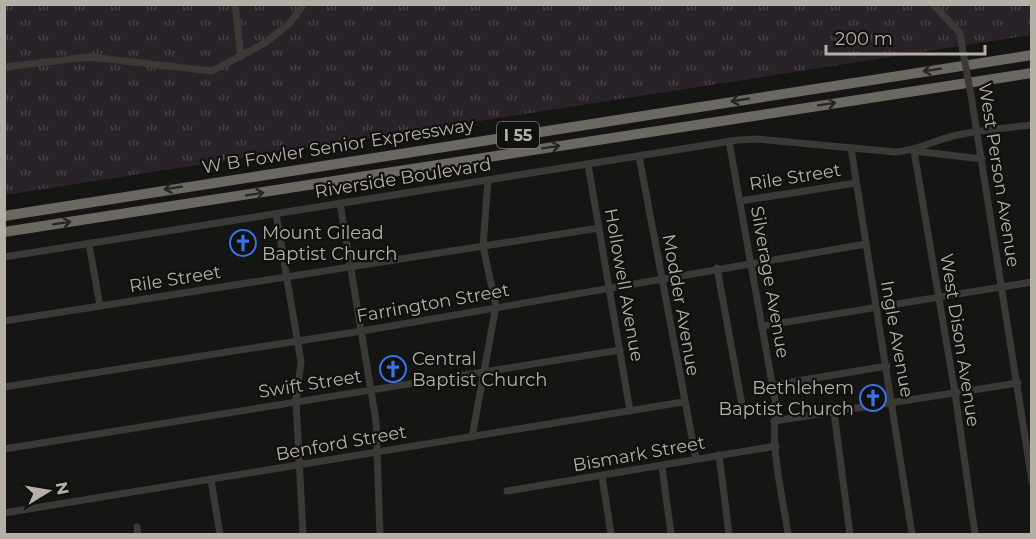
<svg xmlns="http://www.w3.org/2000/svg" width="1036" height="539" viewBox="0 0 1036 539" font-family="Montserrat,sans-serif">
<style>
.park{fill:url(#park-tufts)}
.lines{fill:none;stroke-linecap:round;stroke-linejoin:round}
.minor{stroke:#3a3935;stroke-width:7}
.highway{stroke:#6b6861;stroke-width:10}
.minor-bridge{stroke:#3a3935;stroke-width:7}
.oneway{stroke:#272624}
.labels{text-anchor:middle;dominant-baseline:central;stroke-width:4.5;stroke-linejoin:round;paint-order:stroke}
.shield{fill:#10100f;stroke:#848079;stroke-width:1.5}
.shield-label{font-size:16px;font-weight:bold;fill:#b5b0a6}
.street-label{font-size:18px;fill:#b5b0a6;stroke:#10100f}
.poi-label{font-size:18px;fill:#b5b0a6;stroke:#10100f;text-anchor:start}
</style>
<defs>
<pattern id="park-tufts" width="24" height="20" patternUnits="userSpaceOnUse" patternTransform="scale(1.5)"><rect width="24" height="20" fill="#2a2229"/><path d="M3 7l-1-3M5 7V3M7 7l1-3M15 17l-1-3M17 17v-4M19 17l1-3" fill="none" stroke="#474045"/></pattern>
</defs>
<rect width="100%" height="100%" fill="#151514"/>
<path class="park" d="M5,5H1031V35L5,195Z"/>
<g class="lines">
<g class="minor">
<path d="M235,4L241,57"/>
<path d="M933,4L960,33L963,52"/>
<path d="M4,67L89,57L212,71L265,43L290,23L304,4"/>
<path d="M971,95L1032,481"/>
<path d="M729,141L777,411C768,439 784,503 788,534"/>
<path d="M851,148L912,534"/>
<path d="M639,156L696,459"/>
<path d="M588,164L630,411"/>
<path d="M740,201L856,183"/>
<path d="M340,203L376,421L380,534"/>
<path d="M276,214L301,362L296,401L303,534"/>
<path d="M89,244L100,306"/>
<path d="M4,257L738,140L757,139L895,152C916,151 932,141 953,136C979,130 1005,128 1032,125"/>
<path d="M717,268L744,416"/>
<path d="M4,321L599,228"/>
<path d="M762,326L1032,282"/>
<path d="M773,385L887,366"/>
<path d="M4,387L362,331L866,244"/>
<path d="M834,412L850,534"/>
<path d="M774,421L1018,383"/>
<path d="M472,437L496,306L483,246L488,180"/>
<path d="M4,449L620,350"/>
<path d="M719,455L729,534"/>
<path d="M662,467L671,534"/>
<path d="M602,476L611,534"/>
<path d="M211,480L220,534"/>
<path d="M507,491L776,446"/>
<path d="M4,513L683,402"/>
<path d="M137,527L138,534"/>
<path d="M975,534L955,393L914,151L982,159"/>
</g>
<g class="highway">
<path d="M4,216L1032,55"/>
<path d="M4,232L1032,73"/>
</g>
<path class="minor-bridge" d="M963,52L971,95"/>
</g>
<defs><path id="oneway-shaft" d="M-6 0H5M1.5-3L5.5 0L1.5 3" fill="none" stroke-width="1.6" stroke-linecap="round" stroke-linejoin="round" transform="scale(1.5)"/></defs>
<g class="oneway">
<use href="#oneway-shaft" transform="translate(932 70) rotate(171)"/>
<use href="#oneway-shaft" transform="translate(740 100) rotate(171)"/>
<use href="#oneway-shaft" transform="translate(827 104) rotate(-9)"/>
<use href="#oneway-shaft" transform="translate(551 147) rotate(-9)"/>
<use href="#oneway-shaft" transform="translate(173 188) rotate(171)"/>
<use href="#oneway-shaft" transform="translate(255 194) rotate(-9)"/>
<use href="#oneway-shaft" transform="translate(62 223) rotate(-9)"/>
</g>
<defs>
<symbol id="church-ring" viewBox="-11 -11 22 22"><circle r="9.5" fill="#10100f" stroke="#3b72e5" stroke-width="1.5"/><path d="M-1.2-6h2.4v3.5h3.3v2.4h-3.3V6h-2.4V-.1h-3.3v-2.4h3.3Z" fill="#3b72e5"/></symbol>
</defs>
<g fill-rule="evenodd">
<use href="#church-ring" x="228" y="228" width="30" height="30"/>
<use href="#church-ring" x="378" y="354" width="30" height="30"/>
<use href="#church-ring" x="858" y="383" width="30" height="30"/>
</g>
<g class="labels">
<rect class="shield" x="497" y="122" width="42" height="26" rx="4.5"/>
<g class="shield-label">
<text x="518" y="135">I 55</text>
</g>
<g class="street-label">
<text transform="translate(338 146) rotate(-9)">W B Fowler Senior Expressway</text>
<text transform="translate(999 175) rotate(81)">West Person Avenue</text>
<text transform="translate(795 177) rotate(-9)">Rile Street</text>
<text transform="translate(403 178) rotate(-9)">Riverside Boulevard</text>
<text transform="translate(175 279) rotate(-9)">Rile Street</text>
<text transform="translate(770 282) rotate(80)">Silverage Avenue</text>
<text transform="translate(624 285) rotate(80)">Hollowell Avenue</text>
<text transform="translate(433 303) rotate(-10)">Farrington Street</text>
<text transform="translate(681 305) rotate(80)">Modder Avenue</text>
<text transform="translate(897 339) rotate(80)">Ingle Avenue</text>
<text transform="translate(960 340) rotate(81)">West Dison Avenue</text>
<text transform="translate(310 384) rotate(-9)">Swift Street</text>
<text transform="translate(341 443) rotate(-10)">Benford Street</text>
<text transform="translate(639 454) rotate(-10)">Bismark Street</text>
</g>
<g class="poi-label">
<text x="262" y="233">Mount Gilead<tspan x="262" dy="21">Baptist Church</tspan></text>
<text x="412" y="359">Central<tspan x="412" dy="21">Baptist Church</tspan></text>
<text x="854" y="388" text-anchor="end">Bethlehem<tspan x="854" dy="21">Baptist Church</tspan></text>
</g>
</g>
<rect width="1036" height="539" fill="none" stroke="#b5b0a6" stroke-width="12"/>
<g transform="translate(48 491) rotate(79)" stroke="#10100f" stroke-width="4.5" paint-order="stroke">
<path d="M0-4.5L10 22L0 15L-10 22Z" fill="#b5b0a6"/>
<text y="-9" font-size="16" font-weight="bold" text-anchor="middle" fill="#b5b0a6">N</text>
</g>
<path d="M826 45v9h159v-9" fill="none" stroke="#b5b0a6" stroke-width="3"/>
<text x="835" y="45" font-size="18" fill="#b5b0a6" stroke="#10100f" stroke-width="4.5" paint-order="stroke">200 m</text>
</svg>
